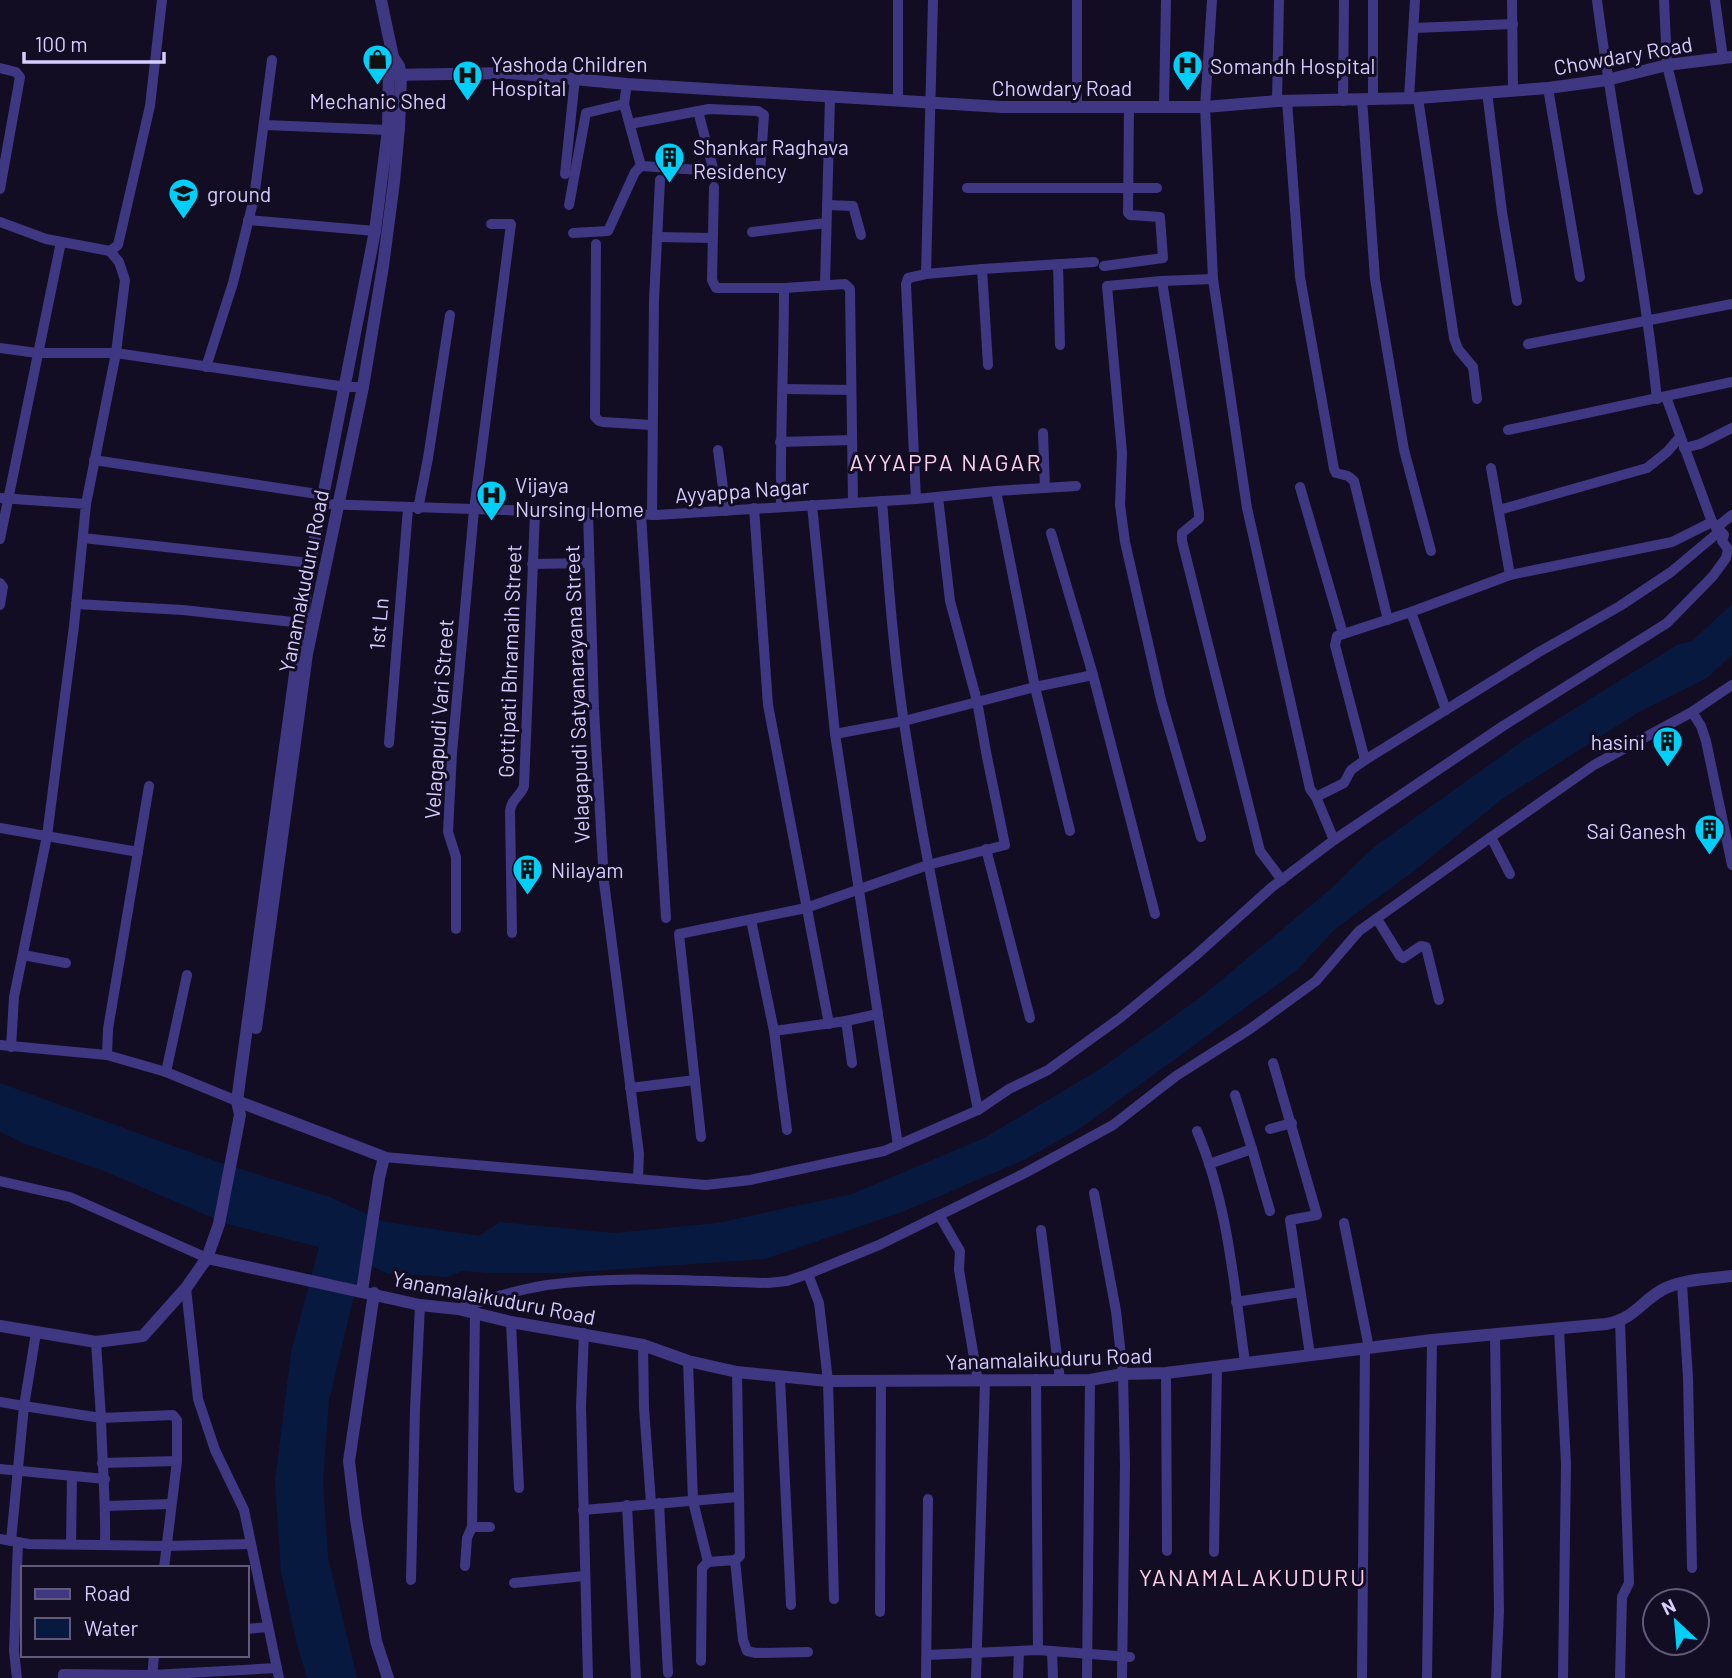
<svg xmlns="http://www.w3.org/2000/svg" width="1732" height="1678" viewBox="0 0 1732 1678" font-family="Barlow,sans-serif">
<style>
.water{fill:#08193f}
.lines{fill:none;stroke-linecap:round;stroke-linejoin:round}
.minor{stroke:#3f3782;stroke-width:10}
.tertiary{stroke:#3f3782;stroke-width:12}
.labels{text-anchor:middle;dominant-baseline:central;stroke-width:6;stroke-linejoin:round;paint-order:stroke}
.street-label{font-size:21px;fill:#d7ceff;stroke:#120d22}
.poi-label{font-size:21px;fill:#d7ceff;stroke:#120d22;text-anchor:start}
.neighbourhood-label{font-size:23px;letter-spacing:2px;fill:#ffd0eb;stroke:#120d22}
</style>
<rect width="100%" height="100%" fill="#120d22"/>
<path class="water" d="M1732,604V655L1707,678L1639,712L1502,799L1414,871L1335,929L1296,971L1079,1129L1024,1160L905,1211L765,1259L564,1273H490L462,1271L447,1277L387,1273L362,1262L329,1401L323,1483L328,1557L357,1678H307L297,1644L281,1572L275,1481L291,1352L319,1247L227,1224L104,1171L23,1143L0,1132V1083L212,1160L330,1197L381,1221L479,1236L500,1222L614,1233L717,1223L852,1194L982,1139L1097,1071L1201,997L1328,891L1374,847L1524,740L1677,645L1692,641Z"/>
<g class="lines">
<g class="minor">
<path d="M1077,0V105"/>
<path d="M1212,0L1205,107L1213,279L1247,508L1310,789L1316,797L1344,783L1351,770L1365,760L1539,652L1620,606L1671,572L1720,531"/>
<path d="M1512,0L1513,89"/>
<path d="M1597,0C1614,133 1643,265 1657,399"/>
<path d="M1664,0L1667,65L1698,190"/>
<path d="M1715,0L1723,58"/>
<path d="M1414,28L1513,24"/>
<path d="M0,68L16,72L20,77L0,189"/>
<path d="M627,84L624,104L641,166"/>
<path d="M1548,88L1580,277"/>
<path d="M1487,92L1502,212L1517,301"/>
<path d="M1409,98L1415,0"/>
<path d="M1418,98L1454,338L1458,349L1473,367L1477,399"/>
<path d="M1362,99L1375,279L1404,450L1431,551"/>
<path d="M898,100V0"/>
<path d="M1373,100V0"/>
<path d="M1277,101L1279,0"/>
<path d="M1287,101L1300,277L1334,469L1336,473L1348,476L1354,481L1388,620"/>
<path d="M1343,101L1344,0"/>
<path d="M1164,106L1166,0"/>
<path d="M698,111L714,172"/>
<path d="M630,124L709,109L758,111L764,115L760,174L641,166"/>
<path d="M265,125L388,130"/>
<path d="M565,174L575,78"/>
<path d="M714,187L712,280L716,288H784L845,284L850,289L853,503"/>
<path d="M967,188H1157"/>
<path d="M569,205L586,113L624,104"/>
<path d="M827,205L853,206L861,235"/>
<path d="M248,220L375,231"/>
<path d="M0,222L46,239L110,251L118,245L150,106L162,0"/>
<path d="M752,232L826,223"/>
<path d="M573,233L608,231L635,172L641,166"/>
<path d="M657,237L712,238"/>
<path d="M596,244L595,417L599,421L603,422L652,425"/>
<path d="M1058,264L1060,345"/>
<path d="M1104,266L1163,258L1160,217L1130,215L1128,213L1129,106"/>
<path d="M982,269L988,365"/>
<path d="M926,274L933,0"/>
<path d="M1162,281L1199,513V519L1182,533V541L1260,851L1282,880"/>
<path d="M825,284L830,97"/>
<path d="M1528,344L1732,304"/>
<path d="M0,348L37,353H116L346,387H363"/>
<path d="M206,367L233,283L254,198L272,60"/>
<path d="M784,389L851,390"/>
<path d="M1666,397L1712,522"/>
<path d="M1508,430L1732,382"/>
<path d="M1043,433L1045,488"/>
<path d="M780,442L852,440"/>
<path d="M1684,448L1700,444L1732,428"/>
<path d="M718,450L726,511"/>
<path d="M94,460L324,495"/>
<path d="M1491,468L1510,575"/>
<path d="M1300,487L1343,634"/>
<path d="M996,491L1035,687L1070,831"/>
<path d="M0,498L86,504L74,626L47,836L14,997L11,1047"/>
<path d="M916,499L906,284L908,278L926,274L982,269L1094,262"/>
<path d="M882,501C888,575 893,650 904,723C924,853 952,982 978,1110"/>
<path d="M86,504L116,353L125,280L119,262L110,251"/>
<path d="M322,504L656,515L916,499L996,491L1076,486"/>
<path d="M812,505L835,734L898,1145"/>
<path d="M781,506C780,433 784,361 784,288"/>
<path d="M754,508L768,705L829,1024"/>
<path d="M418,509L428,458L450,315"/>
<path d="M1499,510L1647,468L1667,452L1680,437"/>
<path d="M588,513L594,709L604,882L639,1154L638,1178"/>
<path d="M641,514L666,918"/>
<path d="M652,515L654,300L660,180"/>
<path d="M1716,528L1732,515"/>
<path d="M1051,533L1093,675L1155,914"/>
<path d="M83,538L310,563"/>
<path d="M0,539L61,242"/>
<path d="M532,564L589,563"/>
<path d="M0,583L3,587L0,605"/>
<path d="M76,604L183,610L302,623"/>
<path d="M1411,612L1446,710"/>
<path d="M1692,712L1701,726L1706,741L1732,865"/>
<path d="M835,734L904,721L1035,687L1093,675"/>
<path d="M389,743L408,508"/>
<path d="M1316,797L1334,840"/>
<path d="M0,828L138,852"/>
<path d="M1201,837L1161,700L1125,542L1120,505L1122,453L1107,286L1162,281L1213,279"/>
<path d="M1491,837L1510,874"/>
<path d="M986,849L1030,1018"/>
<path d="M1377,919L1400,956L1403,958L1421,946L1426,947L1439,1000"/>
<path d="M751,920L774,1031L787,1130"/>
<path d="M456,929V857L448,832L452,753L474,510L511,224H491"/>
<path d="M512,933L510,811C511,799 521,796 524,786L535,512"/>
<path d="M23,955L66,963"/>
<path d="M846,1021L878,1014"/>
<path d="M774,1031L846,1021L852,1063"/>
<path d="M0,1045L107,1055L108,1029L149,786"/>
<path d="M107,1055L166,1072L237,1101"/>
<path d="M1273,1063L1317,1215L1290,1220L1310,1355"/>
<path d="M166,1072L187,975"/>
<path d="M630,1088L695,1080"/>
<path d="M1235,1095L1252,1149"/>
<path d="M1270,1129L1292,1123"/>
<path d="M1197,1131C1228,1204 1234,1285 1245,1362"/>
<path d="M701,1137L679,934L806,908L928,865L1005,845L986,752L977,701L950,601L938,497"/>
<path d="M384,1157L706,1185L750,1180L884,1151L978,1110L1009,1089L1048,1070L1120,1018L1194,957L1272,887L1334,840L1503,726L1667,623L1713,576L1726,558L1728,549L1722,541L1724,535L1712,522L1672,542L1510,575L1411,612L1337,636L1335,645L1365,760"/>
<path d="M1209,1164L1252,1149L1270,1211"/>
<path d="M0,1181L70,1197L207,1258"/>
<path d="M1094,1193L1116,1311L1123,1374L1125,1465L1122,1678"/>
<path d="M939,1215L960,1251L959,1270L978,1381"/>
<path d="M1344,1223L1369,1348"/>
<path d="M1041,1230L1060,1380"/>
<path d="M808,1274L819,1303L828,1381L834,1599"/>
<path d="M1682,1284L1688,1378L1692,1568"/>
<path d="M186,1288L198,1399L215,1450L244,1510L279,1678"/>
<path d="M1236,1302L1300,1292"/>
<path d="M458,1309C487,1299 516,1290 547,1285C620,1275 694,1281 768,1283L787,1281L808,1274L879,1245L1025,1173L1113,1125L1176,1076L1250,1029L1316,981L1359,931L1491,837L1594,765L1692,712L1732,685"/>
<path d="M511,1322L519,1488"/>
<path d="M1559,1329L1566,1464L1563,1678"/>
<path d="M584,1333L581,1406L588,1678"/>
<path d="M1495,1335L1499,1611L1496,1678"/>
<path d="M96,1342L101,1418L173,1415L177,1420V1461L164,1568"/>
<path d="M643,1345L644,1408L651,1503"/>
<path d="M688,1361L693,1501L708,1562"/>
<path d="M1166,1373L1167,1551"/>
<path d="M780,1378L791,1605"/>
<path d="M1036,1379L1038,1650"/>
<path d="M0,1402L24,1406L36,1333"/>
<path d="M102,1463L177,1461"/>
<path d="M0,1469L105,1479"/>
<path d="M659,1503L668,1673"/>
<path d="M627,1505L636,1678"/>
<path d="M106,1506L171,1504"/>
<path d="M583,1510L738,1497"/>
<path d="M472,1527H490"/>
<path d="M0,1539L29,1544L166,1546L251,1544"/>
<path d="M11,1541L24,1406L101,1418C102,1460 106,1502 105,1545"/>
<path d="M71,1544L72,1476"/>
<path d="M1214,1552L1217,1366"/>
<path d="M735,1560L743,1640L747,1651L756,1653L808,1652"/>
<path d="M465,1566L467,1538L472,1527L475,1314"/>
<path d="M411,1580L415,1409L420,1305"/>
<path d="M514,1583L584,1576"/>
<path d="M880,1612L881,1381"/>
<path d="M247,1629L268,1627"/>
<path d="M1052,1651L1053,1678"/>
<path d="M927,1655L1038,1650L1130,1657"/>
<path d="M701,1661L702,1568L708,1562L735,1560L740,1556L737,1372"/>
<path d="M17,1678L14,1651L18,1542"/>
<path d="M63,1678V1674L152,1675L277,1668"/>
<path d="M152,1678L154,1655"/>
<path d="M926,1678L928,1499"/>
<path d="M976,1678L985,1382"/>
<path d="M1018,1678L1019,1651"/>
<path d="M1087,1678L1090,1380"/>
<path d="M1362,1678L1365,1349"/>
<path d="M1427,1678L1432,1340"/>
<path d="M1620,1678L1622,1597L1629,1583L1620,1321"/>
</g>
<g class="tertiary">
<path d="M389,75L510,73L627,84L1002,107H1205L1277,101L1418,98L1548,88L1607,80L1667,65L1732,57"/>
<path d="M256,1028L307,654L363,387L383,266L394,182L399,128L401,75L399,66L393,57L381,0"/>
<path d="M237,1101L384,1157L379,1178L362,1291"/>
<path d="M207,1258L219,1224L240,1115L237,1101L310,563L375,231L388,130L389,67L393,57"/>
<path d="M374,1293L349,1461L356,1519L376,1641L388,1678"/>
<path d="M0,1326L96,1342L143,1336L186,1288L207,1258L420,1305L458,1309L511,1322L643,1345L688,1361L737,1372L828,1381L1090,1380L1123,1374L1166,1373L1432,1340L1606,1324C1636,1318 1639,1303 1662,1290C1682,1279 1710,1279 1732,1276"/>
</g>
</g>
<defs>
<symbol id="shop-pin" viewBox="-11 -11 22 30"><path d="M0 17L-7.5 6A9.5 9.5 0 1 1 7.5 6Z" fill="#00cff9" stroke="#120d22"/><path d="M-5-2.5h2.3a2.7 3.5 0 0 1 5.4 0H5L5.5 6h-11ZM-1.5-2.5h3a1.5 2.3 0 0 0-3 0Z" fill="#111"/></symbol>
<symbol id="hospital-pin" viewBox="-11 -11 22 30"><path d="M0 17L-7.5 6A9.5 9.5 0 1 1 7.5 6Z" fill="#00cff9" stroke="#120d22"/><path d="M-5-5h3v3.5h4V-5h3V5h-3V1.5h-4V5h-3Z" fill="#111"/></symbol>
<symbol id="building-pin" viewBox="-11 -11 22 30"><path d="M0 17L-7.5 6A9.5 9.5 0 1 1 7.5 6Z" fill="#00cff9" stroke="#120d22"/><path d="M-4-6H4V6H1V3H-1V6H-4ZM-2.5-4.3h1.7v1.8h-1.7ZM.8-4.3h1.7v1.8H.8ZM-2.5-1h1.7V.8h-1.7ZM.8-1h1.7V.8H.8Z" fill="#111"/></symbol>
<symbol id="school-pin" viewBox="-11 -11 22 30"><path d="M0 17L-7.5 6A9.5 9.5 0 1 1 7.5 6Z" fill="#00cff9" stroke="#120d22"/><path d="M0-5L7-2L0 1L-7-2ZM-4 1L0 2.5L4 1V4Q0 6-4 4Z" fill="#111"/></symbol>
</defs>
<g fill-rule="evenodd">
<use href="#shop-pin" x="360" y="42" width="35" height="47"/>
<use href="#hospital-pin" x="1170" y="48" width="35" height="47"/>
<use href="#hospital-pin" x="450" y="58" width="35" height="47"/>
<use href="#building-pin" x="652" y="140" width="35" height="47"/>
<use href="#school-pin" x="166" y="176" width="35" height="47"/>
<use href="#hospital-pin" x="474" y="478" width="35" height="47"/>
<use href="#building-pin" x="1650" y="724" width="35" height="47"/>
<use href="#building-pin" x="1692" y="812" width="35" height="47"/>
<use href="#building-pin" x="510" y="852" width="35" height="47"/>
</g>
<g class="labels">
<g class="street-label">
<text transform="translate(1623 55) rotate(-10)">Chowdary Road</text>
<text x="1062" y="87">Chowdary Road</text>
<text transform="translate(742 490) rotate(-4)">Ayyappa Nagar</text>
<text transform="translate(303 581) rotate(-79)">Yanamakuduru Road</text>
<text transform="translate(378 624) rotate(-85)">1st Ln</text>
<text transform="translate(509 661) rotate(-88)">Gottipati Bhramaih Street</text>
<text transform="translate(576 694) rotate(-92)">Velagapudi Satyanarayana Street</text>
<text transform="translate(438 719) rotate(-86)">Velagapudi Vari Street</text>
<text transform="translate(494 1297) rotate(11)">Yanamalaikuduru Road</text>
<text transform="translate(1049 1358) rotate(-2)">Yanamalaikuduru Road</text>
</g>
<g class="poi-label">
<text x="491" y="63">Yashoda Children<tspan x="491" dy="24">Hospital</tspan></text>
<text x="1210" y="65">Somandh Hospital</text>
<text x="378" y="100" text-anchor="middle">Mechanic Shed</text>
<text x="693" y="146">Shankar Raghava<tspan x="693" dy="24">Residency</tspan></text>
<text x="207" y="193">ground</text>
<text x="515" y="484">Vijaya<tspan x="515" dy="24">Nursing Home</tspan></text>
<text x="1645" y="741" text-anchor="end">hasini</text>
<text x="1686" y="830" text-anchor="end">Sai Ganesh</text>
<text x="551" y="869">Nilayam</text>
</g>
<g class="neighbourhood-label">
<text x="946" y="462">AYYAPPA NAGAR</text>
<text x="1253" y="1577">YANAMALAKUDURU</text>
</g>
</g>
<rect x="21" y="1566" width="228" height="91" fill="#120d22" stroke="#615a7a" stroke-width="2"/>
<rect x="35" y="1589" width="35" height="10" fill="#3f3782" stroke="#615a7a" stroke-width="2"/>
<text x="84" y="1601" font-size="21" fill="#d7ceff">Road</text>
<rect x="35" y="1618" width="35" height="21" fill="#08193f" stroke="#615a7a" stroke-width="2"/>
<text x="84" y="1636" font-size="21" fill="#d7ceff">Water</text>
<g transform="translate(1676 1622) rotate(334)"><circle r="33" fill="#120d22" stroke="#615a7a" stroke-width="2"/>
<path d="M0-5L12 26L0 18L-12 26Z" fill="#00cff9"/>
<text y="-10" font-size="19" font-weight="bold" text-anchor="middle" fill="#d7ceff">N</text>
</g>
<path d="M24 52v10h140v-10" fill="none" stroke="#d7ceff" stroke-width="3.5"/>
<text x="35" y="52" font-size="21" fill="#d7ceff" stroke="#120d22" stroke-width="5" paint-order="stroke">100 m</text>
</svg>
